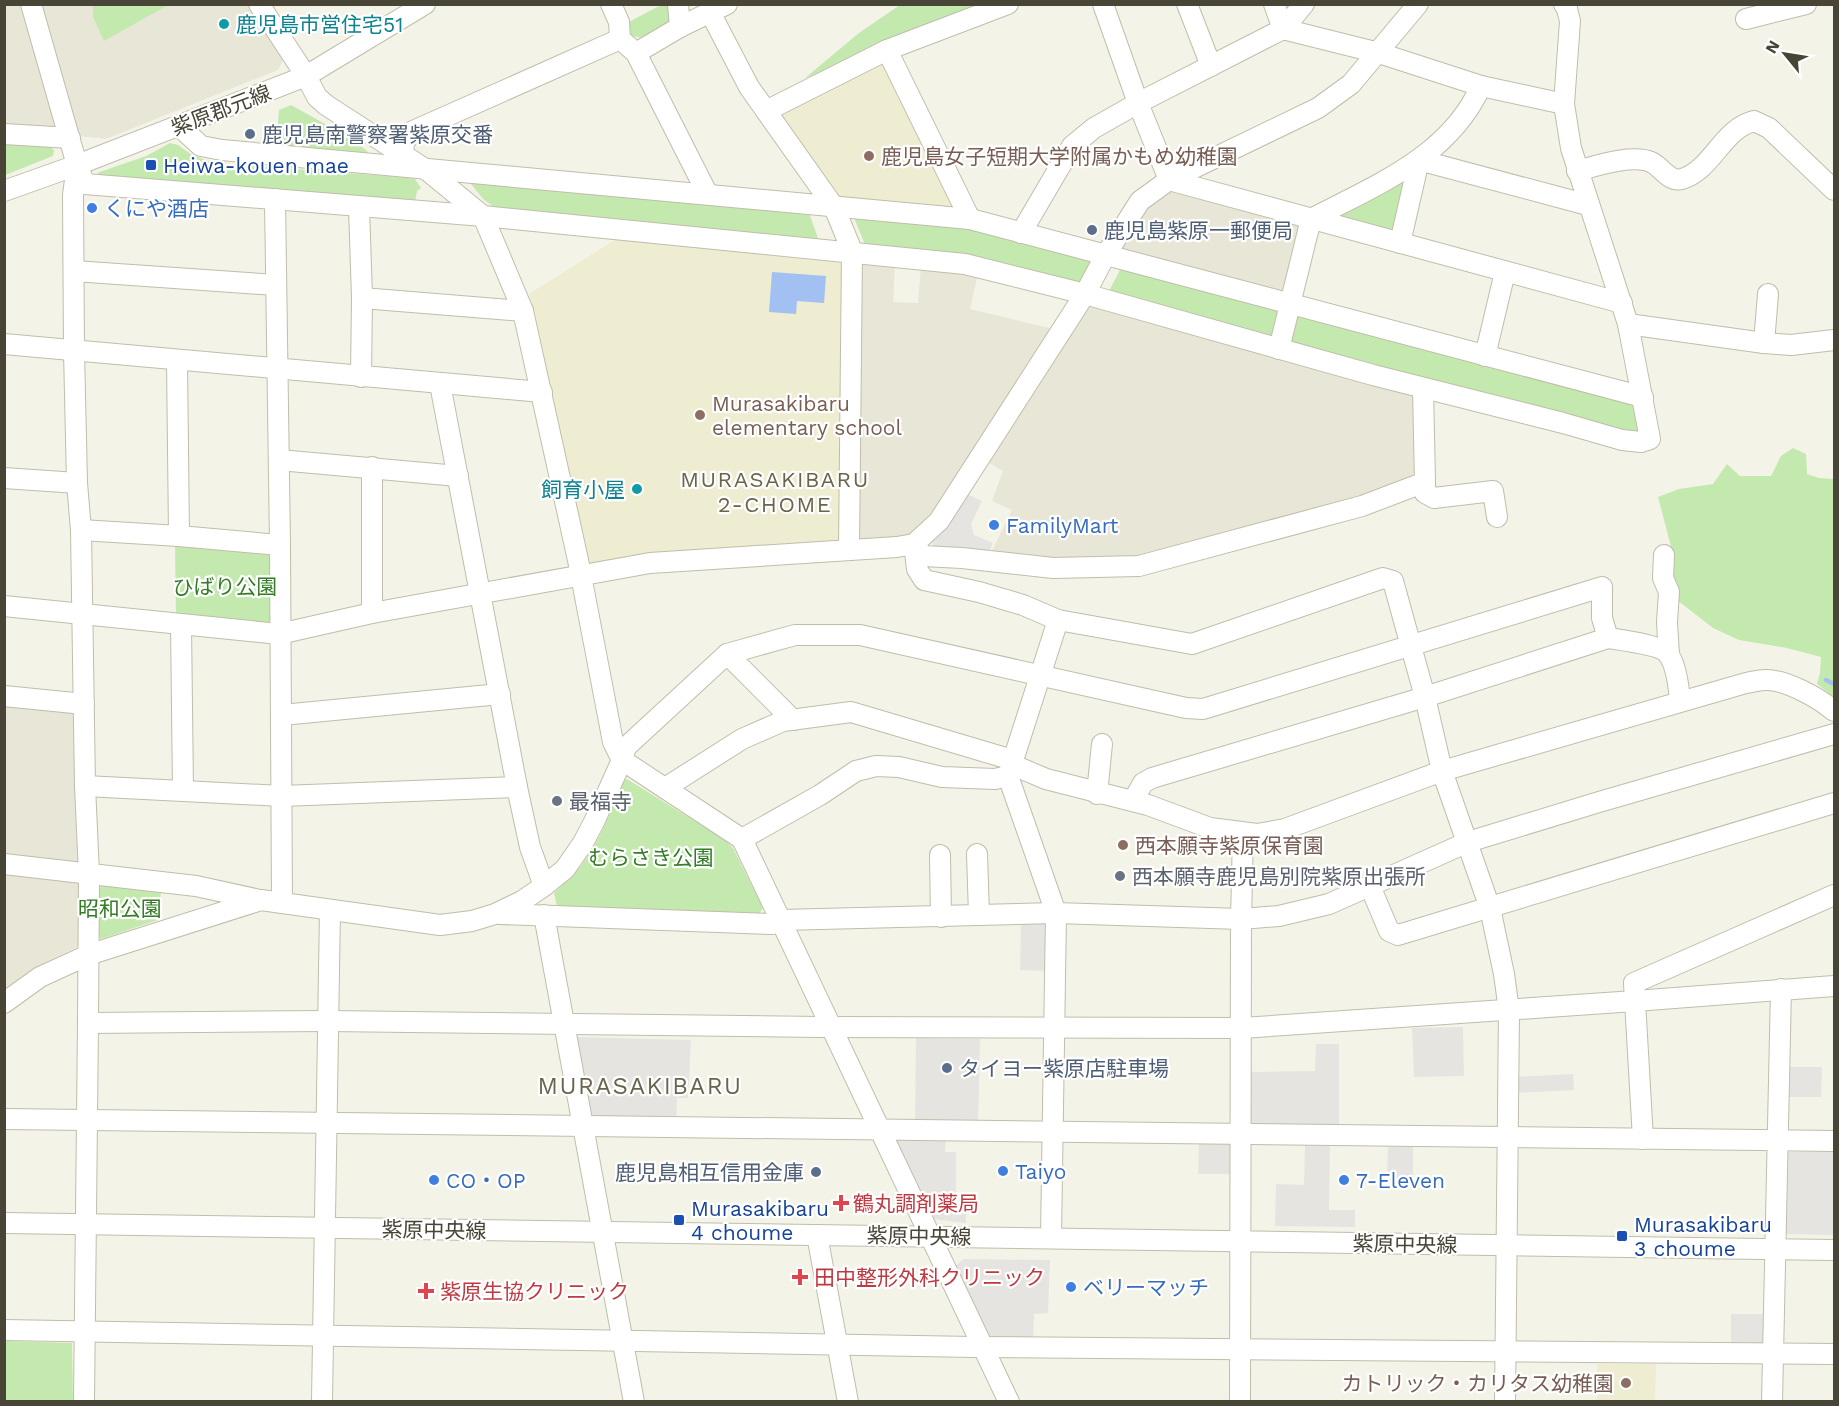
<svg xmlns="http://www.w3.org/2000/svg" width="1839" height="1406" viewBox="0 0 1839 1406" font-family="'Work Sans','Noto Sans JP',sans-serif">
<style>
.residential{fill:#e8e6d6}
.education{fill:#eeecd1}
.green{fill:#c3e9af}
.parking{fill:#e5e4e0}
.water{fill:#a3c0f2}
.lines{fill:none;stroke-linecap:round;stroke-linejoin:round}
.stream{stroke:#a3c0f2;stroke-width:4.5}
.minor-casing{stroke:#c0bdaa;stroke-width:22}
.minor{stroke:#fff;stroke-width:20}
.culture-dot{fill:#0f9aa8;stroke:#fff;stroke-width:2}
.service-dot{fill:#5c6f8a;stroke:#fff;stroke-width:2}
.education-dot{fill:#8d6e63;stroke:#fff;stroke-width:2}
.transit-dot{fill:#1a4fb4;stroke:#fff;stroke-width:2}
.shop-dot{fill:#3f7fe0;stroke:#fff;stroke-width:2}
.worship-dot{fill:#6b7280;stroke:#fff;stroke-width:2}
.health-dot{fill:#e0444e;stroke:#fff;stroke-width:2}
.labels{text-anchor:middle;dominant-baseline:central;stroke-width:4.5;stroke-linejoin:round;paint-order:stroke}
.culture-label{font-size:21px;fill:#0d838f;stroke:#fff;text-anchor:start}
.street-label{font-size:21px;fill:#484536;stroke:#fff}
.service-label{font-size:21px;fill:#4e5e75;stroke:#fff;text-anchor:start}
.education-label{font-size:21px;fill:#785e54;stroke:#fff;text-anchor:start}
.transit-label{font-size:21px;fill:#164399;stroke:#fff;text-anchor:start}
.shop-label{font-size:21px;fill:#366cbe;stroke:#fff;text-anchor:start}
.park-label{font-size:21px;fill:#357c27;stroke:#fff}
.worship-label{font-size:21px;fill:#5b616d;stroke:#fff;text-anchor:start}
.health-label{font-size:21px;fill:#be3a42;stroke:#fff;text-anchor:start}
.neighbourhood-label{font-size:22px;letter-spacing:1.5px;fill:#6b654d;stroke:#fff}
.quarter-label{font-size:24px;letter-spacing:1.5px;fill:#6b654d;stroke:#fff}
</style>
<rect width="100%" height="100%" fill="#f4f3e8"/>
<g class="residential">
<path d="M4,5H26L62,129L5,130Z"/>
<path d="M40,5H248L284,58L278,70L106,139L79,136Z"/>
<path d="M1169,190L1303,222L1286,294L1122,255L1119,248L1145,206Z"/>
<path d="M858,263L895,264L893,302L918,303L921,266L978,274L970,309L1053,329L927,522L905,538L858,541Z"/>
<path d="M1095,305L1414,391L1419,480L1160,556L1035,560L991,553L1012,510L992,501L1003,471L986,461L1087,306Z"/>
<path d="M5,701L78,713L83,857L76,863L5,855Z"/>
<path d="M5,873L79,882L83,944L48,961L5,989Z"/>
</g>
<g class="education">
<path d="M880,58L956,211L843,202L831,196L778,110Z"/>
<path d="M616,239L838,260L847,268L844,536L836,542L589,567L529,294Z"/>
<path d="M1597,1364H1656L1655,1401H1597Z"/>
</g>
<g class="green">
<path d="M93,5V4L168,5L104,41L93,17Z"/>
<path d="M661,5H671L672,25L643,38L632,36L625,24Z"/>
<path d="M900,5H984L866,55L805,78L859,33Z"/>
<path d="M291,105L354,140L368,152L365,157L276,145L279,110Z"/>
<path d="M170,143L178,145L192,155L214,163L401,177L415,179L421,188L417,191L415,202L111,180L97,173L146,156Z"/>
<path d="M5,144L51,147L54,150L53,156L5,175Z"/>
<path d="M1404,177L1410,179L1392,236L1336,218Z"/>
<path d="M474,179L808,210L819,241L500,211L484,200L471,184Z"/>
<path d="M852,213L960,223L1088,257L1092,265L1079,286L866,247Z"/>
<path d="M1121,268L1637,405L1641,426L1636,434L1107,295Z"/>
<path d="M1793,448L1806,454L1807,474L1819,478L1834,479V697L1817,684L1820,673L1821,657L1787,648L1739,640L1713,628L1677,600L1669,587L1673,554L1658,497L1679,489L1713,484L1727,464L1740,476H1771L1781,456Z"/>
<path d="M175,546L273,555L272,624L176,618Z"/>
<path d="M627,779L725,840L733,848L763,908L759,914L557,907L554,893C563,884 573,876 581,866C600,840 612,811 623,781Z"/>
<path d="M102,884L161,892L158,920L101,939L97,936L98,890Z"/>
<path d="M5,1341L72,1343L73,1401H5Z"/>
</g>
<g class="parking">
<path d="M967,494L982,501L971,524L974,535L993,543L989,552L934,549L932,542L944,529Z"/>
<path d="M1021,923L1053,924L1052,971L1020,970Z"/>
<path d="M1463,1027L1464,1076L1414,1077L1412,1028Z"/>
<path d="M576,1037L691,1040L688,1098H677L676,1127L593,1121Z"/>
<path d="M916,1038L980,1039L978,1128L915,1127Z"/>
<path d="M1316,1044H1339V1132H1250L1249,1072L1315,1071Z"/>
<path d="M1785,1067H1822L1821,1097H1785Z"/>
<path d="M1573,1074L1574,1090L1515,1093L1514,1077Z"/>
<path d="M891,1140H946L945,1152H956V1203L966,1205V1223L932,1219Z"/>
<path d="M1199,1143H1230L1237,1147V1174H1198Z"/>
<path d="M1305,1145L1330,1146L1329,1210H1355V1227L1275,1226L1276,1184L1304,1185Z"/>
<path d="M1388,1147H1413V1183H1387Z"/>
<path d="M1785,1152H1834L1833,1235L1784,1234Z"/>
<path d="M964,1259L1050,1260L1048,1313L1034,1314L1033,1345L988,1344L956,1265Z"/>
<rect x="1731" y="1314" width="37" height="36"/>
</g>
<path class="water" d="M772,272L826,276L824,303L797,301L796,314L769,312Z"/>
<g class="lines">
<path class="stream" d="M1826,680L1834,684"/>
<defs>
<g id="minor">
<path d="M31,4L77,165L85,184L483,216L965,264L1085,294L1373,375L1563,423L1622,440L1641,442L1650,439L1628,324L1571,148L1564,104L1570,21L1567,9L1564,4"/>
<path d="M259,4L306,76L317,97L326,105L428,171L483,216L523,311L578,560L613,742L622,760L742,839L1009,1402"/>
<path d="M611,4L619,22L620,39L636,53L707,193"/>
<path d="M678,4L680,27"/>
<path d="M1103,4L1138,103L1169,180L1622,303"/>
<path d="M1187,4L1211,66"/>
<path d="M1274,4L1283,29L1379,53L1481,86"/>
<path d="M711,14L749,87L834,207L852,251L849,550"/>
<path d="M1746,19L1806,4"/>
<path d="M887,50L970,219"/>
<path d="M636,53L680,27L727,4"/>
<path d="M766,111L887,50L1008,4"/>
<path d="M179,126L201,146L222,150L970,219L1643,397"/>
<path d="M4,134L70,138"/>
<path d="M403,154L404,143L411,132L620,39"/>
<path d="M1419,160L1588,205"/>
<path d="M77,165L73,195L74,351L77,483L81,530L85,786L89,874L88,1023L328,1021L820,1027L1242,1028L1635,1001L1634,983L1834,895"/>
<path d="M1577,171C1596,166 1632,154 1651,162C1661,166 1669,183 1682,179C1713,169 1722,129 1754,121L1769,128L1834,190"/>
<path d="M4,191L77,165L306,76L425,4"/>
<path d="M275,199L280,545L282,903"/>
<path d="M359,207L362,298L361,377"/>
<path d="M1021,233L1072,146L1094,128L1138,103L1283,29L1304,4"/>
<path d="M1400,243L1419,160"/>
<path d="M74,271L276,285"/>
<path d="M362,298L523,311"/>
<path d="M1628,324L1764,343L1791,345L1834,340"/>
<path d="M1764,343L1768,294"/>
<path d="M4,344L542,392"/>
<path d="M1279,349L1311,219C1376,185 1449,157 1481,86L1564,104"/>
<path d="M1485,356L1505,272"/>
<path d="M177,360L179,536"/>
<path d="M440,384L517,787L530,847L544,886"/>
<path d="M279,460L458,476"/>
<path d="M4,478L77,483"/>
<path d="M1425,482V493L1434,498L1493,491L1497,517"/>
<path d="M81,530L179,536L280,545"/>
<path d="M914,544L923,556L962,558L1053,568L1139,566L1362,506L1425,482L1423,388"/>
<path d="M1664,555L1663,578L1669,592L1667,622L1669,655"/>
<path d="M4,606L279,634L372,613L650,563L897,547L914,544L939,521L1085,294L1105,256L1140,201L1169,180L1318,108L1351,84L1418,4"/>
<path d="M372,613V467"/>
<path d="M1058,620L1192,644L1383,578L1393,581L1425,697L1442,771L1490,908L1504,974L1509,1011L1505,1402"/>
<path d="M181,624L183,790"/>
<path d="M727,654L793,720"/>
<path d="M4,696L84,704"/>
<path d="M282,715L500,694"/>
<path d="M1008,776L1056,913L1051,1238"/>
<path d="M85,786L282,796L517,787"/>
<path d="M665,788L742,739L783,721L851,712L1006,758L1013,765L1046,779L1148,805L1210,828L1257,834L1285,829L1442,771L1746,683C1752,682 1759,680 1765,680C1785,679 1819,698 1834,711"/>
<path d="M1097,794L1102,744"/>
<path d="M1133,801L1143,783L1152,778L1425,697L1608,638"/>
<path d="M742,839L820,795L856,771L876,766L899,767L942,777L995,779L1008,776L1058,620L1023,605L979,592L924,580L917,569L914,544"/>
<path d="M977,854L979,915"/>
<path d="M940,855L941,917"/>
<path d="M4,864L196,886L260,900"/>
<path d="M1370,886L1389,931L1398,935L1834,803"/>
<path d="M500,914L772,924L781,920L1056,913L1241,919L1279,916L1329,904L1468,842L1599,802L1834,734"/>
<path d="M544,915L634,1402"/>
<path d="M4,1003L40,977L88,955L261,900L440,925L472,921L495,914L522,901L544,886L565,869L583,843L595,820L622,760L626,747L727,654L795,635H860L1186,708L1203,709L1602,587V618L1608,638C1620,640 1661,645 1668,654C1676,664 1679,689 1680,701"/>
<path d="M4,1119L1834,1141"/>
<path d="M1643,1139L1635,1001L1834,986"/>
<path d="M4,1223L1834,1250"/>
<path d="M817,1235L848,1402"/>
<path d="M4,1330L974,1347L1834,1354"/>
<path d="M84,1402L88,1023"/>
<path d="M322,1402L330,910"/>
<path d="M1240,1402L1241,919L1243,834"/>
<path d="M1772,1402L1781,989"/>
</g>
</defs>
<use href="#minor" class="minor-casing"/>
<use href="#minor" class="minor"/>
</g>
<g class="culture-dot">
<circle cx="224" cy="24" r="6"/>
<circle cx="637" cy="489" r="6"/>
</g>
<g class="service-dot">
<circle cx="250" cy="134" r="6"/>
<circle cx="1092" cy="230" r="6"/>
<circle cx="947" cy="1068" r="6"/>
<circle cx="816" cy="1172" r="6"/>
</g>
<g class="education-dot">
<circle cx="869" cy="156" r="6"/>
<circle cx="700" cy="415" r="6"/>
<circle cx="1123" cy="845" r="6"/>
<circle cx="1626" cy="1383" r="6"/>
</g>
<g class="transit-dot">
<rect x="145" y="159" width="12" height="12" rx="3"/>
<rect x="673" y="1214" width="12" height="12" rx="3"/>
<rect x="1616" y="1230" width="12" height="12" rx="3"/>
</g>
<g class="shop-dot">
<circle cx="92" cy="208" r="6"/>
<circle cx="994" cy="525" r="6"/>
<circle cx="1003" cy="1171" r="6"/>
<circle cx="434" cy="1180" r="6"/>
<circle cx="1344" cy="1180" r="6"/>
<circle cx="1071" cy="1287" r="6"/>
</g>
<g class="worship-dot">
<circle cx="557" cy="801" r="6"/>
<circle cx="1120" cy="876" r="6"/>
</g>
<g class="health-dot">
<path d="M838 1194h6v6h6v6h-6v6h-6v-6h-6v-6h6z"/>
<path d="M797 1268h6v6h6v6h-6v6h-6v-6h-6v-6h6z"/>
<path d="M423 1282h6v6h6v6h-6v6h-6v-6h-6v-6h6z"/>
</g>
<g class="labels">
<g class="culture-label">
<text x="236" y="24">鹿児島市営住宅51</text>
<text x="625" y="489" text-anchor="end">飼育小屋</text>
</g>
<g class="street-label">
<text transform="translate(221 110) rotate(-21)">紫原郡元線</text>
<text transform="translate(434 1230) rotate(1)">紫原中央線</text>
<text transform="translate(919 1236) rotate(1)">紫原中央線</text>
<text transform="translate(1405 1244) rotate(1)">紫原中央線</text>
</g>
<g class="service-label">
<text x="262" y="134">鹿児島南警察署紫原交番</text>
<text x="1104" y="230">鹿児島紫原一郵便局</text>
<text x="959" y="1068">タイヨー紫原店駐車場</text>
<text x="804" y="1172" text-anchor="end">鹿児島相互信用金庫</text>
</g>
<g class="education-label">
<text x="881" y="156">鹿児島女子短期大学附属かもめ幼稚園</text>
<text x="712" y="403">Murasakibaru<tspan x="712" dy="24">elementary school</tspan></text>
<text x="1135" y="845">西本願寺紫原保育園</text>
<text x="1614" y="1383" text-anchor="end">カトリック・カリタス幼稚園</text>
</g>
<g class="transit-label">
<text x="163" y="165">Heiwa-kouen mae</text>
<text x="691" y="1208">Murasakibaru<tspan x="691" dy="24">4 choume</tspan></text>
<text x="1634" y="1224">Murasakibaru<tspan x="1634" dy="24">3 choume</tspan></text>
</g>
<g class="shop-label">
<text x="104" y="208">くにや酒店</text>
<text x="1006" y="525">FamilyMart</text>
<text x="1015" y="1171">Taiyo</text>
<text x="446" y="1180">CO・OP</text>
<text x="1356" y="1180">7-Eleven</text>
<text x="1083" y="1287">ベリーマッチ</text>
</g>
<g class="park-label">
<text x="225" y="586">ひばり公園</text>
<text x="651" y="857">むらさき公園</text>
<text x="120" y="908">昭和公園</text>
</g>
<g class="worship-label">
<text x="569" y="801">最福寺</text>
<text x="1132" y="876">西本願寺鹿児島別院紫原出張所</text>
</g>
<g class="health-label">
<text x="853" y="1203">鶴丸調剤薬局</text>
<text x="814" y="1277">田中整形外科クリニック</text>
<text x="440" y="1291">紫原生協クリニック</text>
</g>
<g class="neighbourhood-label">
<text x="775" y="479">MURASAKIBARU<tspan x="775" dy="25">2-CHOME</tspan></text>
</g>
<g class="quarter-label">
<text x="640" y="1086">MURASAKIBARU</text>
</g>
</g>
<rect width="1839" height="1406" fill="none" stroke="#484536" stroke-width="12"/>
<g transform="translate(1785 54) rotate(300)" stroke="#ffffff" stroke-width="4.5" paint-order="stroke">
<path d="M0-4.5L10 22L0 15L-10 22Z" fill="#484536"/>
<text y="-9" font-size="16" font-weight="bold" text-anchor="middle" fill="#484536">N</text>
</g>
</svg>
